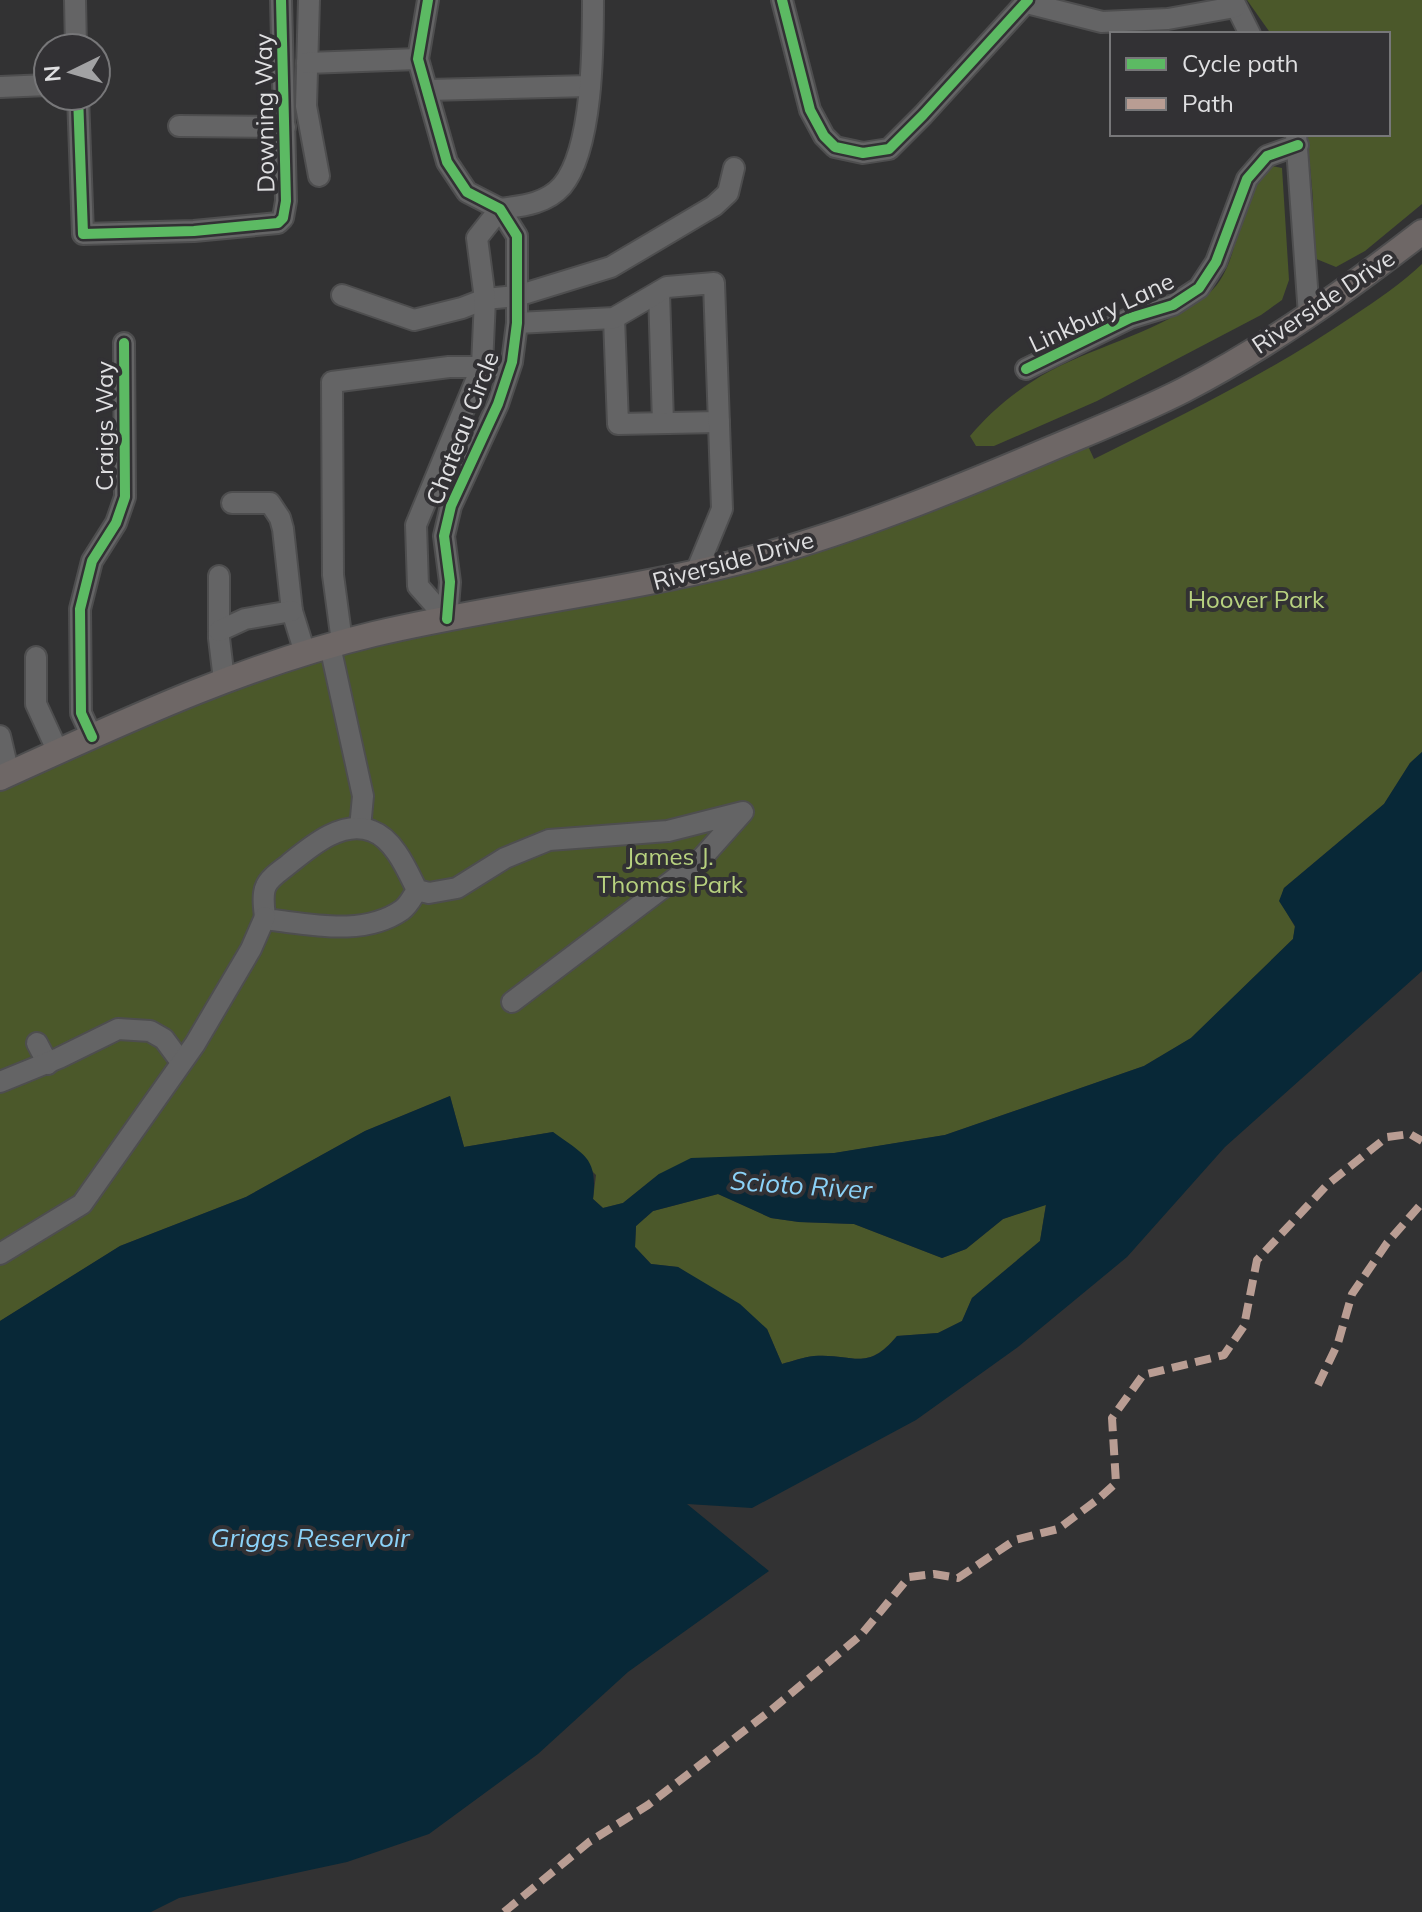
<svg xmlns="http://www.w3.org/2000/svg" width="1422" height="1912" viewBox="0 0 1422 1912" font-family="Mulish,sans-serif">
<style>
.green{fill:#4b582a}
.water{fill:#082837;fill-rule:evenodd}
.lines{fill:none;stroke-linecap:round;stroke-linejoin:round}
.minor-casing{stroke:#4e4e4f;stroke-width:24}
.major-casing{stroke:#4e4e4f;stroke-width:28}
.minor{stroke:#646465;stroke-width:20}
.major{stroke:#6e6766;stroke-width:24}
.quiet{stroke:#b99d93;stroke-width:8;stroke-dasharray:16 8;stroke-linecap:butt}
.cycleway-casing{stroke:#323134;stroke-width:15}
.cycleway{stroke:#5cba63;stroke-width:10}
.labels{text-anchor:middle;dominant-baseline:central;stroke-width:8;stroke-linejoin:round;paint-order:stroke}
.street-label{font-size:24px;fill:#dfdfe1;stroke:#323134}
.park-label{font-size:24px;fill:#b7d17f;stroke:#323134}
.water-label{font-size:26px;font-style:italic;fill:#8bd2f8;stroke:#323134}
</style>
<rect width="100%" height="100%" fill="#323233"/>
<g class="green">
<path d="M1247,0H1422V204L1365,251L1336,267L1314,258L1313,199L1307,134H1388V34H1271Z"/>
<path d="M1272,166L1282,168L1289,280L1282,300L1261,315L1097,401L994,446H976L970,436C991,411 1020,387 1050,371C1101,344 1162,331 1208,294C1245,263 1232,194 1272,166Z"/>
<path d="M1422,264V752L1410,763L1384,804L1284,888L1280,901L1295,927L1293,939L1191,1038L1144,1066L945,1135L835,1153L659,1174L623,1203L603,1208L593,1199L596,1175L553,1132L464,1147L450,1096L365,1131L246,1197L120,1246L0,1321V778L224,680L696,572L1083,435L1094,459C1183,415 1271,372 1353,316C1377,300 1401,284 1422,264Z"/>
<path d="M718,1194L771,1218L799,1222L854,1224L942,1258L966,1249L1003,1219L1046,1204L1040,1241L972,1298L962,1321L938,1333L897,1336C866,1373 853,1353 814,1356C804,1357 792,1361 782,1364L767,1329L678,1267L651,1264L635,1247L636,1226L653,1211Z"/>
</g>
<path class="water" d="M1422,752V971L1225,1147L1127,1257L1018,1347L916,1420L752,1508L687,1504L769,1571L628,1672L538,1754L429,1834L347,1862L179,1898L151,1912H0V1321L120,1246L246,1197L365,1131L450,1096L464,1147L553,1132C584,1155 598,1157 593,1199L603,1208L623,1203L659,1174L691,1158L834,1153L945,1135L1144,1066L1191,1038L1293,939L1295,926L1279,901L1284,888L1384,804L1410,763ZM718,1194L771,1218L799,1222L854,1224L942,1258L966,1249L1003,1219L1046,1205L1040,1241L972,1298L962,1321L938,1333L897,1336C867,1373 853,1353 814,1356C804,1357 793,1361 782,1364L767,1329L740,1304L678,1267L651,1264L635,1247L636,1226L653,1211Z"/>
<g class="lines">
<defs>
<g id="minor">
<path d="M75,0L76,48"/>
<path d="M309,0L306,106L319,176"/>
<path d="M428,0L418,59L447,162L467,192L500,209L517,236V323L512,362L498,404L451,506L444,536L450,582L447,619"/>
<path d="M782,0L810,110L824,136L835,147L863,153L889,149L923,115L1028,0"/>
<path d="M1233,0L1250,34"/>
<path d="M1027,3L1102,22L1168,19L1235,7"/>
<path d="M307,63L418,59"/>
<path d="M0,87L48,85"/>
<path d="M427,90L590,86"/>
<path d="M78,96L83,234L194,231L278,223L283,218L286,201L281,0"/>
<path d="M179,126L285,127"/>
<path d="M1296,134L1309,315"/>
<path d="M500,209C522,206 546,204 562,186C593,149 593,47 593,0"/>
<path d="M659,292L663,423"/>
<path d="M342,295L414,320L462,308L485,299L517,296L611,267L714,206L728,193L734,168"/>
<path d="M614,318L618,424L719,422"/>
<path d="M517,323L614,318L667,287L714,283L722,509L696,572"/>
<path d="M1026,369L1130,318L1173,305L1199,288L1216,262L1247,179L1267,156L1298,145"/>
<path d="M232,503H270L280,518L283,529L292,611L305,653"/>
<path d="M219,576V638L224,680"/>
<path d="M447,619L418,586L416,525L482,366L485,299L477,238L500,209"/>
<path d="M219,631L245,619L292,611"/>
<path d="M342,642L333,575L332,382L449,367H493"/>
<path d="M330,646L363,796L360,828"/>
<path d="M36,657V704L58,752"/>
<path d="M0,736L9,774"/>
<path d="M92,737L81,713L80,609L92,561L116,523L125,497L124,343"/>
<path d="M417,890C413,896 409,905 402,910C365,936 314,925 272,920L265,917C264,908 262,894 266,886C270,877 282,870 289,864C310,847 342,819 372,831C394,839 407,870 417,890L429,893L457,888L505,858L549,840L668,831L743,812L701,859L512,1002"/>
<path d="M37,1043L48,1064"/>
<path d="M0,1082L59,1058L118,1029L150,1031L164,1039L181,1062"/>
<path d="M0,1254L82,1204L195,1044L251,949L265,917"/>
</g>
<path id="major" d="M0,778C123,722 241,666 374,634C509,602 649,590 782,550C873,523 963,486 1050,449C1095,430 1141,412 1184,390C1269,346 1347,290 1422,232"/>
</defs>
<use href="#minor" class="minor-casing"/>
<use href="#major" class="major-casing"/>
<use href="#minor" class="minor"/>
<use href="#major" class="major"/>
<g class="quiet">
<path d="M1318,1385L1338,1343L1352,1294L1387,1243L1422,1203"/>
<path d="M504,1912L589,1842L648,1805L770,1711L861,1635L909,1577L934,1574L958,1578L1015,1540L1058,1529L1097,1500L1116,1483L1112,1418L1143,1375L1224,1355L1244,1326L1257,1260L1327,1185L1387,1137L1410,1134L1422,1141"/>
</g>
<defs>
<g id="cycleway">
<path d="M428,0L418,59L447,162L467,192L500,209L517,236V323L512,362L498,404L451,506L444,536L450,582L447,619"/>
<path d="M782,0L810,110L824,136L835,147L863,153L889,149L923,115L1028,0"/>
<path d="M78,96L83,234L194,231L278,223L283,218L286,201L281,0"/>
<path d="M1026,369L1130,318L1173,305L1199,288L1216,262L1247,179L1267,156L1298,145"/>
<path d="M92,737L81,713L80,609L92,561L116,523L125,497L124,343"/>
</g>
</defs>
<use href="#cycleway" class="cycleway-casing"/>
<use href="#cycleway" class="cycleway"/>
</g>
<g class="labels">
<g class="street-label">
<text transform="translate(264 113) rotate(-91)">Downing Way</text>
<text transform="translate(1323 301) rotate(-34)">Riverside Drive</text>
<text transform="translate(1101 312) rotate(-25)">Linkbury Lane</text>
<text transform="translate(104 426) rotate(-90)">Craigs Way</text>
<text transform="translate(462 428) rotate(-69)">Chateau Circle</text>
<text transform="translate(733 560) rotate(-15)">Riverside Drive</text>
</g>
<g class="park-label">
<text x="1256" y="599">Hoover Park</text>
<text x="670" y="856">James J.<tspan x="670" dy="28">Thomas Park</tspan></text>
</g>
<g class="water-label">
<text transform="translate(801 1185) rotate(4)">Scioto River</text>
<text x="310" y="1537">Griggs Reservoir</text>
</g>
</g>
<rect x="1110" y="32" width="280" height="104" fill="#323134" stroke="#777779" stroke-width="2"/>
<rect x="1126" y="58" width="40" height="12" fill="#5cba63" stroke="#777779" stroke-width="2"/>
<text x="1182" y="72" font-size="24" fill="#dfdfe1">Cycle path</text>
<rect x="1126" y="98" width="40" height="12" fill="#b99d93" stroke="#777779" stroke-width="2"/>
<text x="1182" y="112" font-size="24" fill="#dfdfe1">Path</text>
<g transform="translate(72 72) rotate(265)"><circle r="38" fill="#323134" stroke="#777779" stroke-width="2"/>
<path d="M0-6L14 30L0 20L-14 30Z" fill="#a2a2a4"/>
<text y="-12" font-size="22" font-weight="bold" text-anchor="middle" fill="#dfdfe1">N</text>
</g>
</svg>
